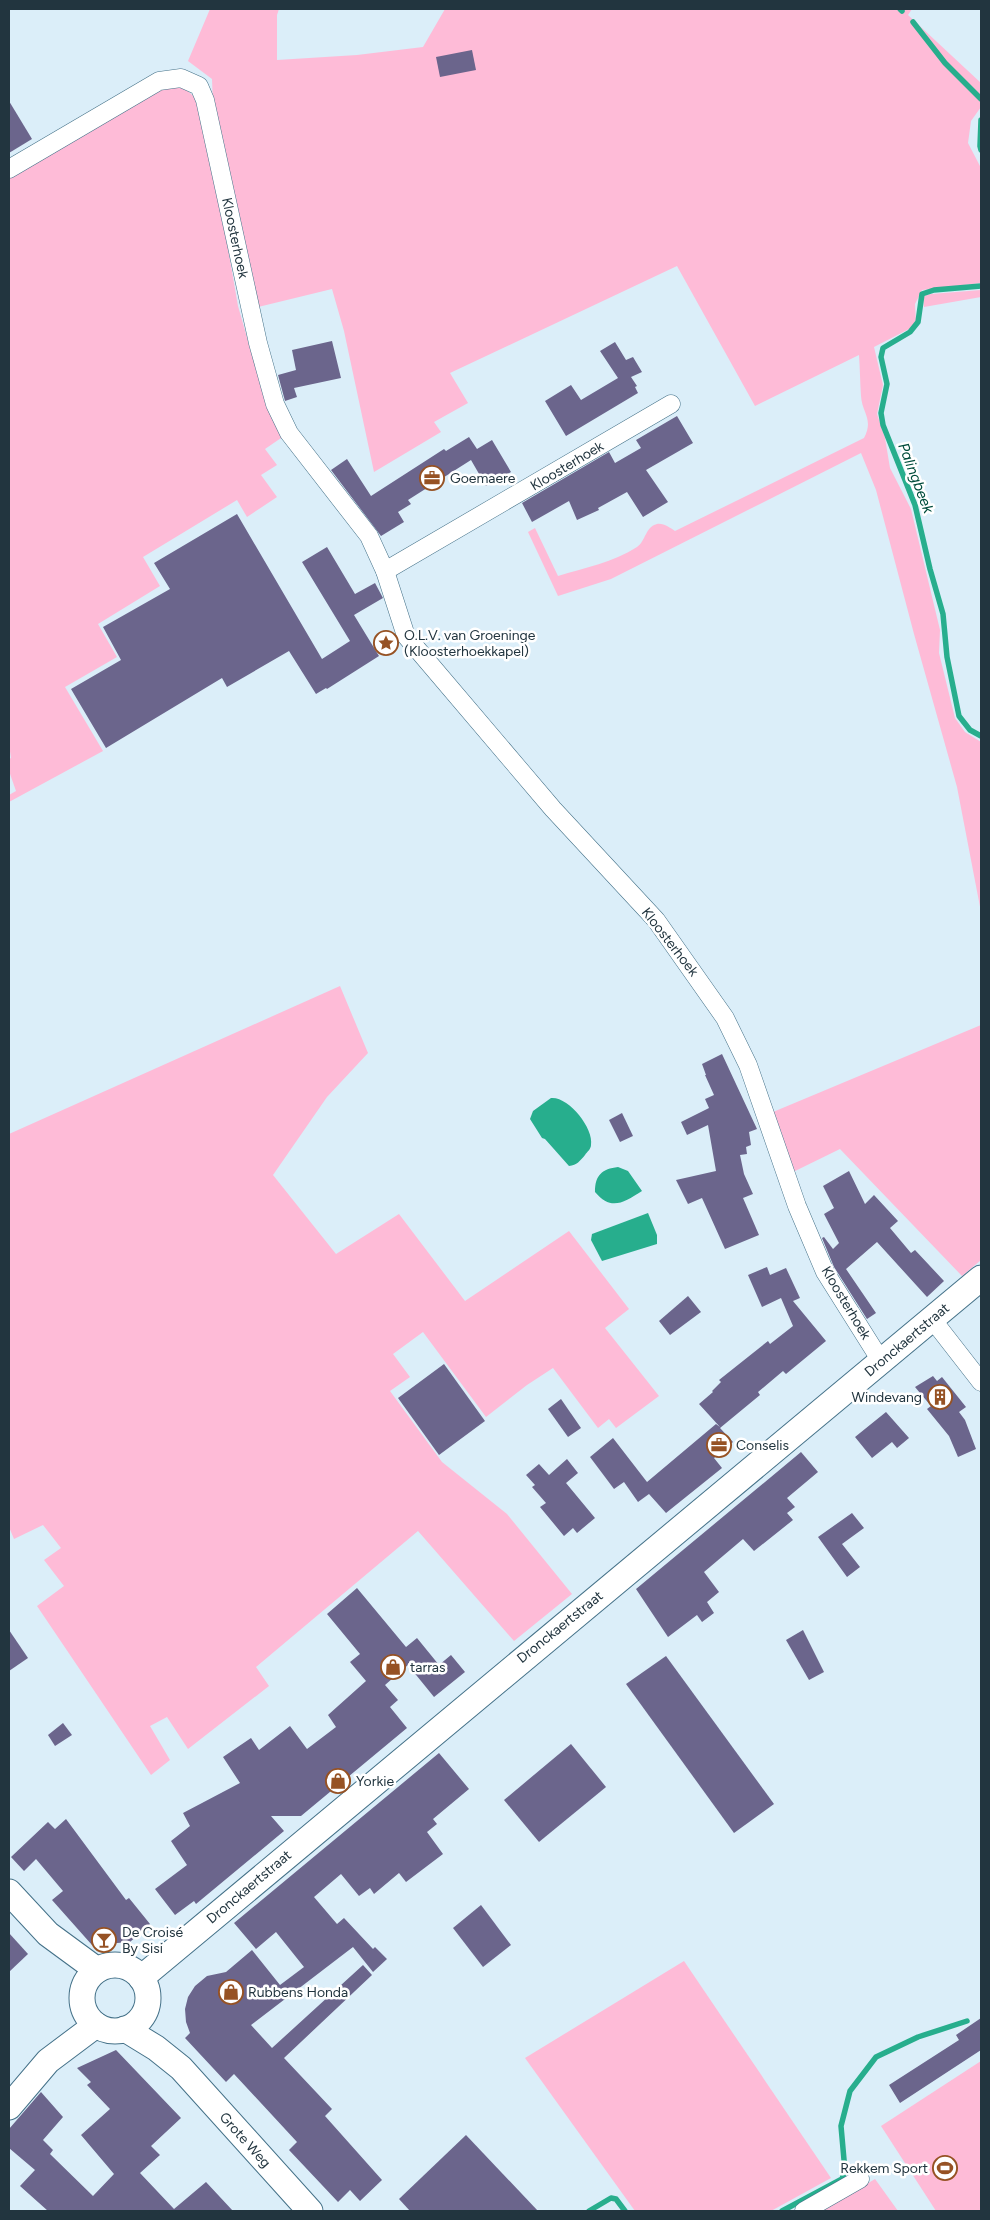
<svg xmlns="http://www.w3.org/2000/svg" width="990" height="2220" viewBox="0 0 990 2220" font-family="Figtree,sans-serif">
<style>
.green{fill:#febbd7}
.water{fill:#27ae8d}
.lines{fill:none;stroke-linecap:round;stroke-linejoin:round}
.stream{stroke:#27ae8d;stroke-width:5.5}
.building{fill:#6b658c}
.street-casing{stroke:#447188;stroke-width:19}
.secondary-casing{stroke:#447188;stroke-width:27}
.street{stroke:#fff;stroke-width:18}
.secondary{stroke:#fff;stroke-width:25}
.labels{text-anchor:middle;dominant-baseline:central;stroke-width:5;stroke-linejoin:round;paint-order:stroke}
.street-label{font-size:14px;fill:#22353f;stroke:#fff}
.poi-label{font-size:14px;fill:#22353f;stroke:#fff;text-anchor:start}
.water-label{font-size:15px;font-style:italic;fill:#004c3b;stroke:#fff}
</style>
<rect width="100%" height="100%" fill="#dbeef9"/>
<g class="green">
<path d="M210,9H279L277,15V60L357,55L423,47L445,9H912L908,15L981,83V107L971,121L968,143L981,168V283L922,290L915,304L916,323L911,328L874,347L883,385L877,414L885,438L890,468L911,509L940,630L939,653L955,718L965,732L981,742V912L957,787L914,634L876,490L861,453L611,579L558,596L528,532L535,528L558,576C584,568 614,562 637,547C646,541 645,527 657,524C664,523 670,528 675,531L864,438C874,419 862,413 861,396C860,382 860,369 859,355L755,406L677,266L450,373L468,403L434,422L441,432L374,472L344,331L332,289L254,308L213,106L212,79L188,61Z"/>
<path d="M182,86L198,100L212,156L238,306L262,390L284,436L265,449L277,465L261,475L277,497L247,517L237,500L143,557L160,586L98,624L117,657L65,687L103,751L9,802V795L16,791L9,771V759L11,758L9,745V175L157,90Z"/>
<path d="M981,290V297L924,307L923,296L931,294Z"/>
<path d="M340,986L368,1053L327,1097L273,1175L336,1254L399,1214L465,1301L569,1231L629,1309L605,1328L659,1396L616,1428L609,1419L598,1428L553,1368L527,1385L486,1417L423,1332L393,1354L410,1377L390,1391L442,1462L507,1514L572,1594L514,1641L418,1531L256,1667L269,1686L188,1749L167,1717L150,1726L170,1760L151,1775L37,1606L64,1586L44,1560L61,1548L43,1525L14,1539L9,1527V1134Z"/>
<path d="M981,1025V1260L962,1276L840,1149L791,1173L773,1112Z"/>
<path d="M684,1961L831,2178L771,2211H635L525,2058Z"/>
<path d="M981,2061V2211H936L881,2126Z"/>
<path d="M875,2179L898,2211H822Z"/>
</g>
<g class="water">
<path d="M551,1098C568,1096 594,1128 591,1145C591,1149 587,1152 585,1155C580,1161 577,1165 569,1166L545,1139L542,1138L530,1119L533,1111Z"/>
<path d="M618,1167L628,1171L642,1191C623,1203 611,1211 595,1192C595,1175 602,1169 618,1167Z"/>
<path d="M648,1213L657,1235V1244L602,1261L591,1240L592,1234Z"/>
</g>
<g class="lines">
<g class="stream">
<path d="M900,9L902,11"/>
<path d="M913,22L945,63L981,99"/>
<path d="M981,120L980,146L981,150"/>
<path d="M981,286L934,290L922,294L918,322L910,332L883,348L881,357L887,384L881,413L883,425L915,505L930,569L943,614L947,657L959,716L970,730L981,736"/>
<path d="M589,2211L611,2198L616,2199L625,2211"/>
<path d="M782,2211L842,2179L845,2171L841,2126L850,2091L876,2057L918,2037L967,2021"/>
</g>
</g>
<g class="building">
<path d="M472,50L476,70L440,77L436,57Z"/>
<path d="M9,101L32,139L9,153Z"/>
<path d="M332,341L341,378L294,388L297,397L285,401L278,375L296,370L292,350Z"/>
<path d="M615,342L626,360L633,357L642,372L631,377L637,386L635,387L638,393L566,436L545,401L571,385L581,400L618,378L600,351Z"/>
<path d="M677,416L693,443L646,470L668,502L643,517L627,492L598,508L599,510L577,520L569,501L532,522L522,503L609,452L615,463L641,448L636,440Z"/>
<path d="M469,437L477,449L492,440L511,472L486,486L471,460L408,500L411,504L398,512L404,522L381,536L331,470L347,459L371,496L444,449L446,451Z"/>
<path d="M237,514L322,659L350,641L302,562L327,547L355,594L375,583L383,598L354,615L379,656L327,689L326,688L316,694L289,651L227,687L222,678L106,748L71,689L121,660L103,627L170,589L154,563Z"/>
<path d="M722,1054L757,1129L749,1132L751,1145L746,1147L747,1154L740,1155L744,1174L753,1194L743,1198L759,1235L725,1249L702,1198L688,1204L676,1180L716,1171L708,1125L687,1135L681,1122L709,1108L705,1099L714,1095L705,1075H706L702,1064Z"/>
<path d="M622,1113L633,1136L620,1142L609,1120Z"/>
<path d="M849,1171L865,1204L874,1195L898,1221L890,1228L911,1253L915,1250L944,1281L927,1297L877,1242L846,1269L876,1313L867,1319L834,1267L822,1238L824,1237L833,1249L839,1243L824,1214L834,1208L823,1186Z"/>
<path d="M767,1267L770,1275L786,1268L800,1298L793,1301L826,1341L786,1374L783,1371L758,1392L760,1395L720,1428L733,1442L714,1458L722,1468L666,1513L649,1494L638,1502L624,1482L614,1489L590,1457L613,1438L647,1482L716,1424L720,1427L699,1404L713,1392L712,1391L721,1382L719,1380L768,1341L770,1344L793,1326L781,1298L762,1307L748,1275Z"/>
<path d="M688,1296L701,1312L670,1335L659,1321Z"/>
<path d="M444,1364L485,1421L439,1455L398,1398Z"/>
<path d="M933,1376L937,1381L942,1377L966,1407L959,1412L965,1420L976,1449L958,1457L949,1436L927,1409L931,1406L915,1387Z"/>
<path d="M561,1399L581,1428L568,1437L548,1409Z"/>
<path d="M886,1412L909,1438L897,1448L892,1442L872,1458L855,1437Z"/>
<path d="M801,1452L818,1472L787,1498L795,1507L787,1513L793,1520L754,1551L743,1539L704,1572L719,1592L707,1602L714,1613L702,1622L697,1615L668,1637L636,1589Z"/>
<path d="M567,1459L578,1473L566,1483L595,1518L577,1533L573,1528L564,1536L540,1507L546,1503L532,1487L535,1485L526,1475L539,1464L549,1475Z"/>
<path d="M852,1513L864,1528L842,1544L860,1567L847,1577L818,1537Z"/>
<path d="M357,1588L406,1647L417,1638L439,1665L451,1655L465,1672L434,1697L408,1665L385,1685L398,1700L390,1707L407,1728L301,1816H271L284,1831L196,1904L194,1901L175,1915L155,1889L187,1865L171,1841L190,1826L183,1813L240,1783L223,1757L251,1738L259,1750L290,1726L307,1749L336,1727L328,1715L366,1681L350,1662L360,1654L327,1614Z"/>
<path d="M9,1630L28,1658L9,1671Z"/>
<path d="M803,1630L824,1672L809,1680L786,1640Z"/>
<path d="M666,1656L774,1804L734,1833L626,1684Z"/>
<path d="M63,1723L72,1735L55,1746L48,1735Z"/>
<path d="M571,1744L606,1787L539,1842L504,1800Z"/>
<path d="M439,1753L469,1789L433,1819L437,1824L427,1832L443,1854L406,1882L399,1873L374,1894L370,1888L359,1896L341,1874L314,1897L337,1924L344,1918L373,1949L375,1947L387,1959L373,1972L353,1947L251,2025L272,2048L363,1965L372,1975L284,2058L332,2109L325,2116L382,2180L360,2201L350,2190L338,2202L289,2150L297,2142L234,2074L226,2082L185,2038L190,2033L186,2022L185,2009L188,1997L195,1986L207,1976L226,1972L252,1950L280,1985L304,1967L276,1932L256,1949L234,1923Z"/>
<path d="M66,1819L126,1900L129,1898L150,1924L130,1942L92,1945L52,1900L63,1891L36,1859L24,1871L11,1857L48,1822L55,1829Z"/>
<path d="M481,1905L511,1945L483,1967L453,1928Z"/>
<path d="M9,1933L28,1954L9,1972Z"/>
<path d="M981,2018V2050L900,2103L889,2085L959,2040L956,2035Z"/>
<path d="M116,2050L181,2118L151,2146L160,2155L140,2173L174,2209L206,2182L233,2211H48L20,2186L35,2170L9,2148V2129L41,2092L63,2117L43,2140L53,2150L50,2154L93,2196L114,2174L81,2135L110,2109L87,2085L91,2082L77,2068Z"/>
<path d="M466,2135L538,2211H410L399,2199Z"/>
</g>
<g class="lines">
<defs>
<g id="street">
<path d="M9,169L159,81L181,78L199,86L205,100L258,343L275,404L289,433L369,536L385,571L406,636L553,809L656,920L725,1018L748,1065L797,1206L825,1272L881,1361"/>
<path d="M385,571L671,404"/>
<path d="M932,1319L981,1382"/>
<path d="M804,2211L860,2179"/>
</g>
<g id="secondary">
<path d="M9,1892L48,1934L97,1970"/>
<circle cx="115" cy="1998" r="33"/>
<path d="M141,1978L981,1278"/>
<path d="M125,2029L156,2048L181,2068L310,2211"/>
<path d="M9,2107L48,2061L96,2025"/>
</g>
</defs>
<use href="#street" class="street-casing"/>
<use href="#secondary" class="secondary-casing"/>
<use href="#street" class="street"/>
<use href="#secondary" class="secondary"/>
</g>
<defs>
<symbol id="office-ring" viewBox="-11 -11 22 22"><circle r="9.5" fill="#fff" stroke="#965224" stroke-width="1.5"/><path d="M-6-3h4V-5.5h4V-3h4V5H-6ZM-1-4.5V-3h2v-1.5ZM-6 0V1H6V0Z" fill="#965224"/></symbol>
<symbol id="sight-ring" viewBox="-11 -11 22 22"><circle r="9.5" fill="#fff" stroke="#965224" stroke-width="1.5"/><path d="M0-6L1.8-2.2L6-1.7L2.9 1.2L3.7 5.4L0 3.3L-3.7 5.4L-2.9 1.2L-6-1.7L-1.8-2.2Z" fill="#965224"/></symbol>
<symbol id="building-ring" viewBox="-11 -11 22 22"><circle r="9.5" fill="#fff" stroke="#965224" stroke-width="1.5"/><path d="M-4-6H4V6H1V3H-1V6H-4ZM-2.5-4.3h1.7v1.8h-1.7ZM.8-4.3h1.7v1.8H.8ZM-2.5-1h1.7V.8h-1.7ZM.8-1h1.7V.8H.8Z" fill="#965224"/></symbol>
<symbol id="shop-ring" viewBox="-11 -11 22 22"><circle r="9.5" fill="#fff" stroke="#965224" stroke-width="1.5"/><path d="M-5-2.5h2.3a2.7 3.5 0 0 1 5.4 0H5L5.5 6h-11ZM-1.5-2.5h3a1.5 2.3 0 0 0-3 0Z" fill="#965224"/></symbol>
<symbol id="bar-ring" viewBox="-11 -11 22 22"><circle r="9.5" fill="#fff" stroke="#965224" stroke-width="1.5"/><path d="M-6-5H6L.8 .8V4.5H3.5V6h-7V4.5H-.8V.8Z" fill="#965224"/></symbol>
<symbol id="stadium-ring" viewBox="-11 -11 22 22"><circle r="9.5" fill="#fff" stroke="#965224" stroke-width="1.5"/><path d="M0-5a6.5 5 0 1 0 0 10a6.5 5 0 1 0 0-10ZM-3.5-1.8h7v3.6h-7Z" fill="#965224"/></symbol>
</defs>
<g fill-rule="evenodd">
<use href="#office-ring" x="418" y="464" width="28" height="28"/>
<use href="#sight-ring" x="372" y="629" width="28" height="28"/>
<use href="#building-ring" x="926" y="1383" width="28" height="28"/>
<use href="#office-ring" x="705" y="1431" width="28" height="28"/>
<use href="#shop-ring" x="379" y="1653" width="28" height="28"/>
<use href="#shop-ring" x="324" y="1767" width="28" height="28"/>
<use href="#bar-ring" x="90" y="1926" width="28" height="28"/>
<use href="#shop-ring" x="217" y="1978" width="28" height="28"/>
<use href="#stadium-ring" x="931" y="2154" width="28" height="28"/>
</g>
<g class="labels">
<g class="street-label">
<text transform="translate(235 238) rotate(78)">Kloosterhoek</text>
<text transform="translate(567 466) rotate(-31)">Kloosterhoek</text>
<text transform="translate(670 942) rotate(52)">Kloosterhoek</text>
<text transform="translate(846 1303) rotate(59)">Kloosterhoek</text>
<text transform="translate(907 1340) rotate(-40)">Dronckaertstraat</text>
<text transform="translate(560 1627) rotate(-39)">Dronckaertstraat</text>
<text transform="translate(249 1887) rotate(-40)">Dronckaertstraat</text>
<text transform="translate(245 2140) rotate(48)">Grote Weg</text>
</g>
<g class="poi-label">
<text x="450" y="478">Goemaere</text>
<text x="404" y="635">O.L.V. van Groeninge<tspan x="404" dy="16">(Kloosterhoekkapel)</tspan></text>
<text x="922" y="1397" text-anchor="end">Windevang</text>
<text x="736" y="1445">Conselis</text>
<text x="410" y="1667">tarras</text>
<text x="356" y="1781">Yorkie</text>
<text x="122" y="1932">De Croisé<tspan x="122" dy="16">By Sisi</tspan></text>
<text x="248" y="1992">Rubbens Honda</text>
<text x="928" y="2168" text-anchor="end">Rekkem Sport</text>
</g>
<g class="water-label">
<text transform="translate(916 478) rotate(69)">Palingbeek</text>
</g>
</g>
<rect width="990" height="2220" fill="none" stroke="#22353f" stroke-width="20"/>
</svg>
